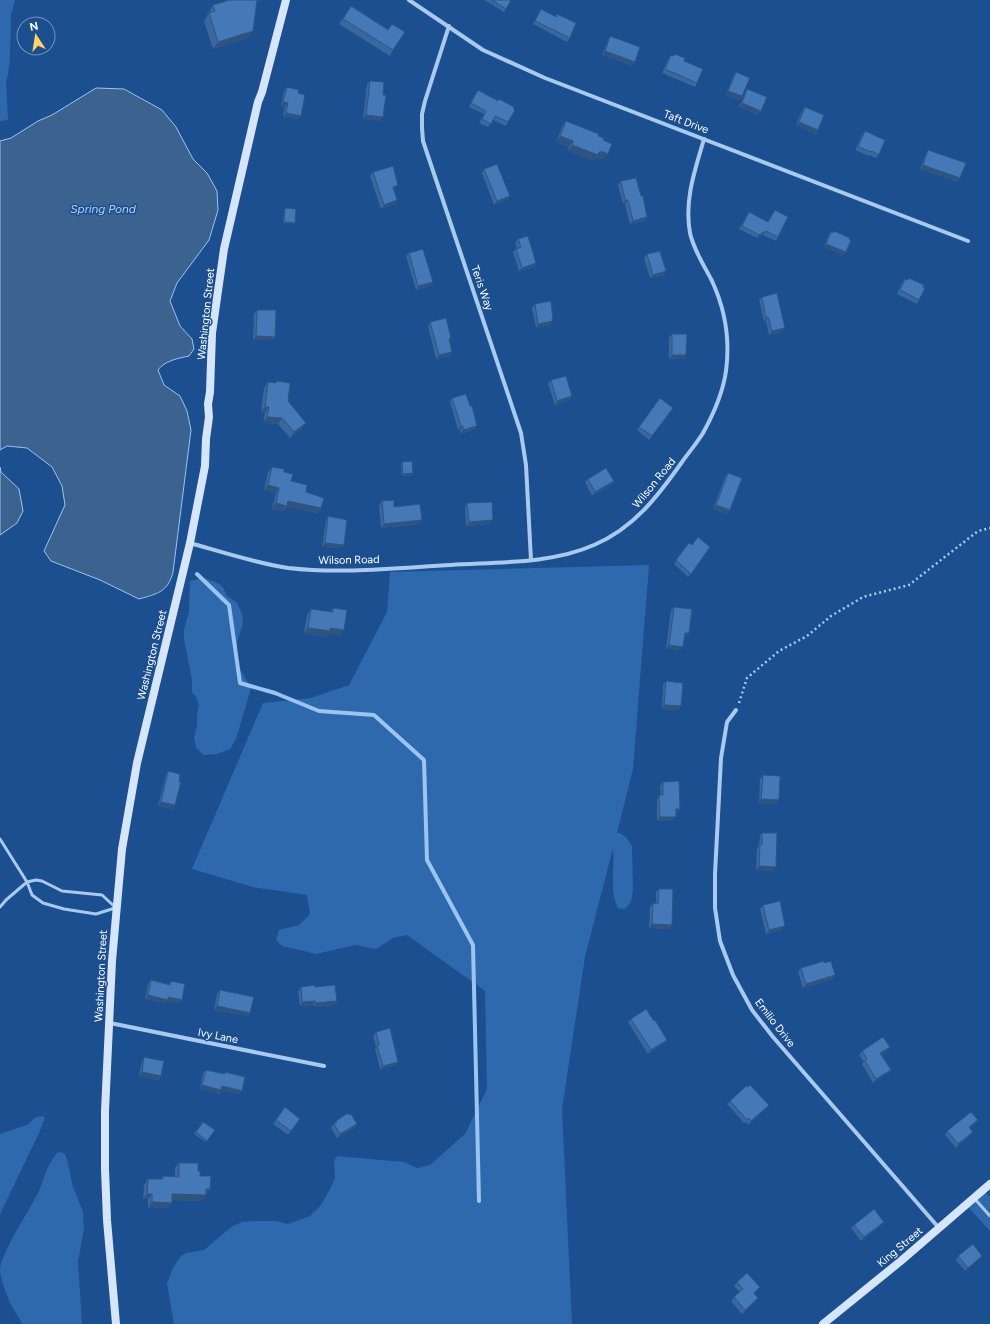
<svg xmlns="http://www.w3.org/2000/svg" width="990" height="1324" viewBox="0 0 990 1324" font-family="Figtree,sans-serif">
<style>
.green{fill:#2e69ad}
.water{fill:#3c6290;stroke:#9cc4f0}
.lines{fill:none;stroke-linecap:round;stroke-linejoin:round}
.stream{stroke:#9cc4f0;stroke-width:4}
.path{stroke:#a9c9ee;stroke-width:2.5;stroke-dasharray:2 3;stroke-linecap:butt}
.service{stroke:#a9c9ee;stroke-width:3}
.minor{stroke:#a9c9ee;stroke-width:4}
.secondary{stroke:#d6e6fa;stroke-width:8}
.wall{fill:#3a679d}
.shaded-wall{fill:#305480}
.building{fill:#4478b7;stroke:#305480}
.labels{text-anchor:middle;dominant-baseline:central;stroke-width:3;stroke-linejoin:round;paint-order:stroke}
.street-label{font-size:11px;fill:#fff;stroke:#1b4f8f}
.water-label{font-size:12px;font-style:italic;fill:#b5d3f5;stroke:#1b4f8f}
</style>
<rect width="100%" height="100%" fill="#1b4f8f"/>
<g class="green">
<path d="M0,0H15L11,15L10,59L8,75L6,81L8,120L0,121Z"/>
<path d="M649,565L633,769L617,833H620L626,837L632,846L633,890L631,902L625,909L618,908C609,890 615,867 613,848L585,957L562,1109L572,1324H174L167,1284L173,1268L181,1256L186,1253L204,1250L231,1227L242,1222L256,1221H276L288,1224L310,1216L321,1205L330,1189L335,1178L334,1161L337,1156L404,1162L417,1168L430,1165L465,1134L487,1089L485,991L407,935L393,938L376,949L355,945L316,954L282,946L276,940L279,930L299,925L310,914L307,895L253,887L192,869L263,703L311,698L349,685L387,612L390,572Z"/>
<path d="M204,578C214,582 224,583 226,595L237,603L242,614L243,623L237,643V664L251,688L236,739L230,749L217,754L204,755L196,748L194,738L197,726V714L199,705L195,695L192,693V680L184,639V630L189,612L190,581Z"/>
<path d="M40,1116L45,1117L40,1131L1,1212L0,1217V1134L29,1124L34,1118Z"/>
<path d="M58,1152L64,1153L67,1159L73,1187L83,1212L84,1228L78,1262L82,1324H22C19,1317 15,1312 11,1305C7,1297 1,1280 0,1270C0,1255 30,1209 38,1193C45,1178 46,1165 58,1152Z"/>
<path d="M983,1190L990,1197V1231L966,1205Z"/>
</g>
<g class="water">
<path d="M96,88L124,89L162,110L176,127L193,159L207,173L217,191L218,210L209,240L177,283L170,301L180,326L192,339L194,349L189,356C179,358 164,361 158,370L164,385L180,396L187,411L191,430L173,572C168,592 157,594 139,599L100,580L51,561L44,551L65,505L62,486L52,467L27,448L7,446L0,450V141L11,138L38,121L52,115Z"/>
<path d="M0,467L1,472L19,489L23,511L17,523L0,535Z"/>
</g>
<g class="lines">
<path class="stream" d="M197,574L229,605L240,683L275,693L319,711L374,715L424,760L427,860L473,945L479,1201"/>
<path class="path" d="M739,703L747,678L779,651L807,636L831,616L863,597L909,585L978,531L990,528"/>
<g class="service">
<path d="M0,839L27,882L32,895L43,903L64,909L96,914L115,908"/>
<path d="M0,907L6,900L27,882L36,880L42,881L62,891L102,895L115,907"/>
<path d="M974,1198L990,1216"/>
</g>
<g class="minor">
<path d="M409,0L483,50L545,78L968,241"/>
<path d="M449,26L425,101L422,114V128L423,141L521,433L526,465L531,560"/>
<path d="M190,543C222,552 255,563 288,568C342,574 397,568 451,565C497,562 551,564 594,545C634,528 658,496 682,462C689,452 697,443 703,433C713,415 723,392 726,371C730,341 725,309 712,281C704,265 694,251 690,233C684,200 695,170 704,139"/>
<path d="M736,710L727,722L721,758L715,874V908L720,941L733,975L752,1010L773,1037L939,1228"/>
<path d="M110,1023L324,1066"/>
</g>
<g class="secondary">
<path d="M116,1324L107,1220L105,1169V1111L112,961L122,849L137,763L190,543L205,466L206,439L209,417L208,404L210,392L212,333L224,249L258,102L262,92L286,0"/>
<path d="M823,1324L902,1260L990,1184"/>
</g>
</g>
<g class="wall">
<path d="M225,0H263L256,2L248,38L213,49L204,21L213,5L226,1Z"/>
<path d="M484,0H511L504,12Z"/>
<path d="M351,6L388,29L392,24L393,50L390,56L339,24Z"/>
<path d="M541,9L556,16L557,14L570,38L567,42L533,24L539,13Z"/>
<path d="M610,36L632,66L602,55L608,40Z"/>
<path d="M675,54L684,61L697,83L695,87L662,73L668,59L671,55L673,56Z"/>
<path d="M736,72L742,96L739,100L726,95L733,76Z"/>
<path d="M370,81L380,121L363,119L367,84Z"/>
<path d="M287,87L298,93V119L283,116L285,107L281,106L284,91Z"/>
<path d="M747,89L761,111L758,115L739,107L745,93Z"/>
<path d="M478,90L513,108L508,122L506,126L493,120L488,127L479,123L484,114L469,107L475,94Z"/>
<path d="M805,107L818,130L816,134L796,125L802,111Z"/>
<path d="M566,121L598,136L603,140L604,159L598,157L597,159L596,158L594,161L568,151L569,147L556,142L562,127Z"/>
<path d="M865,131L879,155L876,158L869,155V156L855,150L862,135Z"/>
<path d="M928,150L958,182L920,169L926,154Z"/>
<path d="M484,169L507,200L494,205L482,173Z"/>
<path d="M373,172L395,189H394L397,200L395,204L381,209L370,176Z"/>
<path d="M621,181L645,221L630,224L625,204H623L618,185Z"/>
<path d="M285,208L295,223L293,224H283L284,210Z"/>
<path d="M775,210L778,237L776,241L763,235L757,238L739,229L749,212L768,222Z"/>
<path d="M834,231L849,239L846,252L843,255L824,247L828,236L831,232L833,233Z"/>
<path d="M518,239L534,267L519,271L513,252L517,248L515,243Z"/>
<path d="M409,253L433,282L430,286L416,290L406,256Z"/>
<path d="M647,254L664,275L650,278L644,258Z"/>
<path d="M909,278L923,287L919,300L917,304L897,294L902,283L905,279L907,280Z"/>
<path d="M762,297L782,332L769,335L766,321H764L759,300Z"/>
<path d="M535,304L553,321L550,325L536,328L532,308Z"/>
<path d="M257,310L275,337L273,340H253L254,314Z"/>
<path d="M430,322L451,338L449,340L450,356L436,359L428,326Z"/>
<path d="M672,334L686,355L684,359H669V338Z"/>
<path d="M551,380L572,396L569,400L555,405L548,384Z"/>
<path d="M277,381L302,428L290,438L278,424L263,423L265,413L261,412L264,388L268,382L276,383Z"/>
<path d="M452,398L475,429L461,434L460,430H458L450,402Z"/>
<path d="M660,398L673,408L649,440L637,430Z"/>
<path d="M402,462L412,475L402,476L401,464Z"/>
<path d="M272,467L284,472L291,481L306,492L321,508L317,513L287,507L284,511L272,509L276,493L264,490L268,472Z"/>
<path d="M728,473L730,510L727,514L713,509L725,477Z"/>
<path d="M588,479L614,481L611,485L592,496L585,482Z"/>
<path d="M382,501L394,507L419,524L381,528L379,505Z"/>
<path d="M467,503L490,524L466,526L465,507Z"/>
<path d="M328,516L344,545L341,548L322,547L326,520Z"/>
<path d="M689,543L692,545L710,547L688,577L674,564Z"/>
<path d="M674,607L689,633L686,637H684L680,650L666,648L671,610Z"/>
<path d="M333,608L344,630L340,636L328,634L326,637L304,633L307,615L311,609L331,612Z"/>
<path d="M666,681L681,706L678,710L662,709L663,685Z"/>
<path d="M168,771L179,782L175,805L173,809L158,806L166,775Z"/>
<path d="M763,775L776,804L759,803L760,779Z"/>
<path d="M663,782L680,809L678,813H676V817L674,820L657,821V799L659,795H661L660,786Z"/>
<path d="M762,833L773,871L756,870L757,849L759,845L760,836Z"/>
<path d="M659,889L672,925L669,929L649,928L650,907L653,903H656V892Z"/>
<path d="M763,905L782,930L766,934L760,909Z"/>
<path d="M824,963L833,979L803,988L798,972L801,968Z"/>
<path d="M151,980L169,984L171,981L182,1000L179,1003L167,1001L165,1003L145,999L148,984Z"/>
<path d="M301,987H315L337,1001L335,1005L313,1007V1005L300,1006L298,991Z"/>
<path d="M220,990L248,1016L214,1010L217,994Z"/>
<path d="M631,1019L654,1021L667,1040L664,1043L648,1054L628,1022Z"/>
<path d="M376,1032L396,1065L380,1069L375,1049L376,1047L373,1036Z"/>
<path d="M890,1047L887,1051L881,1054L891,1070L888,1073L873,1083L862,1064L864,1062L859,1055L862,1051Z"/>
<path d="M144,1057L161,1076L158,1080L139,1076L142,1061Z"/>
<path d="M206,1070L224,1074L225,1072L239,1094L221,1090L219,1094L200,1089L203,1073Z"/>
<path d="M730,1101L769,1105L766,1109L748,1125L746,1122L744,1123L727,1104Z"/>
<path d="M285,1107L300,1119L288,1135L273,1124Z"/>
<path d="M349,1115L357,1124L355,1128L337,1138L331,1128L336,1121Z"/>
<path d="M203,1122L215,1130L206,1142L194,1134Z"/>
<path d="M975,1124L970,1128V1136L956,1148L945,1135L947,1131Z"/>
<path d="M179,1163L198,1171L200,1176L210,1189L202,1201L172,1200L168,1208H148V1199H143L144,1185L148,1179H161L163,1176L175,1177V1168Z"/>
<path d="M854,1225L881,1226L861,1241L851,1228Z"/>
<path d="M958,1256L979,1259L965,1271L956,1260Z"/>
<path d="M737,1282L760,1287L754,1294L755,1302L742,1314L731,1301L734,1297L740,1292L734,1286Z"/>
</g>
<g class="shaded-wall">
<path d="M254,0H263L252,4Z"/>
<path d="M253,31L248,38L213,49L218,42Z"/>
<path d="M605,51L635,62L632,66L602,55Z"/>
<path d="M728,91L742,96L739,100L726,95Z"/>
<path d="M283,102L288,103L285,107L281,106Z"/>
<path d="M742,103L761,111L758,115L739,107Z"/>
<path d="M286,113L301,116L298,119L283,116Z"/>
<path d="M366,115L383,117L380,121L363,119Z"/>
<path d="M799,122L818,130L816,134L796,125Z"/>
<path d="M560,136L573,141L569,147L556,142Z"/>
<path d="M572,145L599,152L601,151L608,154L604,159L598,157L597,159L596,158L594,161L568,151Z"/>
<path d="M923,165L960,178L958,182L920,169Z"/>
<path d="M398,185L395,189L390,191L393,187Z"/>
<path d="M510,196L507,200L494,205L497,201Z"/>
<path d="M397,200L395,204L381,209L384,205Z"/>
<path d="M625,200H628L625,204H623Z"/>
<path d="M647,217L645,221L630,224L633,221Z"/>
<path d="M284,222L295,223L293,224H283Z"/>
<path d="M766,231L763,235L757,238L759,235Z"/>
<path d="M826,244L846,252L843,255L824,247Z"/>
<path d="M536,263L534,267L519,271L522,268Z"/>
<path d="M666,271L664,275L650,278L653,275Z"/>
<path d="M433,282L430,286L416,290L418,286Z"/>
<path d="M768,317L766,321H764L766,318Z"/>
<path d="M553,321L550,325L536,328L538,324Z"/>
<path d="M785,328L782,332L769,335L772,331Z"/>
<path d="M256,336L275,337L273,340H253Z"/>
<path d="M452,352L450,356L436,359L439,355Z"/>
<path d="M672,355H686L684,359H669Z"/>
<path d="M572,396L569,400L555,405L557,401Z"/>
<path d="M265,407H269L265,413L261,412Z"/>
<path d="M267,417L282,418L278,424L263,423Z"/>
<path d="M306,423L302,428L290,438L294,432Z"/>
<path d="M461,426H463L460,430H458Z"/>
<path d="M477,426L475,429L461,434L463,430Z"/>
<path d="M413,473L412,475L402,476L403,474Z"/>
<path d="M614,481L611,485L592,496L595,492Z"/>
<path d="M268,485L279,488L276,493L264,490Z"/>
<path d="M288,501L321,508L317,513L287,507L284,511L272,509L276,503Z"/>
<path d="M716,505L730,510L727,514L713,509Z"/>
<path d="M422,520L419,524L381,528L384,524Z"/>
<path d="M493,520L490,524L466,526L469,522Z"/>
<path d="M325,543L344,545L341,548L322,547Z"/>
<path d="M308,628H330L344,630L340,636L328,634L326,637L304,633Z"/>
<path d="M685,633H689L686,637L682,636Z"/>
<path d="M669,645L683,647L680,650L666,648Z"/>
<path d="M664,705L681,706L678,710L662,709Z"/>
<path d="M761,799L779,800L776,804L759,803Z"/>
<path d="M161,802L175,805L173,809L158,806Z"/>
<path d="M676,809H680L678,813H674Z"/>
<path d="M660,817H676L674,820L657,821Z"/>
<path d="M759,866L776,867L773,871L756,870Z"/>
<path d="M652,924L672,925L669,929L649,928Z"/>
<path d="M785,926L782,930L766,934L769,930Z"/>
<path d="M835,975L833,979L803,988L806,984Z"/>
<path d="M148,995L168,997L182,1000L179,1003L167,1001L165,1003L145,999Z"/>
<path d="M315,1001L313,1005L300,1006L302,1002Z"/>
<path d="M337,1001L335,1005L313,1007L316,1003Z"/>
<path d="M217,1006L250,1013L248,1016L214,1010Z"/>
<path d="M667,1040L664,1043L648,1054L651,1050Z"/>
<path d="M890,1047L887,1051L878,1057L880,1053Z"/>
<path d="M398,1062L396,1065L380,1069L383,1066Z"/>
<path d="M891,1070L888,1073L873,1083L876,1079Z"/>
<path d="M142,1072L161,1076L158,1080L139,1076Z"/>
<path d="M202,1085L222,1086L242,1091L239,1094L221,1090L219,1094L200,1089Z"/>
<path d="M769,1105L766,1109L748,1125L751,1121Z"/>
<path d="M978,1120L975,1124L966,1131L969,1127Z"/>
<path d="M357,1124L355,1128L337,1138L340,1134Z"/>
<path d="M973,1132L970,1136L956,1148L958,1144Z"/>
<path d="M206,1189H210L206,1195H202Z"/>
<path d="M147,1194H152L148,1199H143Z"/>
<path d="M172,1194L206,1195L202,1201L168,1200Z"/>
<path d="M152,1202L172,1203L168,1208H148Z"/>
<path d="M884,1222L881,1226L861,1241L864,1237Z"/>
<path d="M758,1298L755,1302L742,1314L745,1310Z"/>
</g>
<g class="building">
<path d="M230,0H257L253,31L218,42L209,13L215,11L213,5Z"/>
<path d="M492,0H511L506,9Z"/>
<path d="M351,6L388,30L392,24L405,32L393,50L343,19Z"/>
<path d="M541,9L556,17L557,14L576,23L570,38L535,21Z"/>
<path d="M610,36L640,47L635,62L605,51Z"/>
<path d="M675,54L685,58L684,61L703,69L697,83L665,69L671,55L674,56Z"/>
<path d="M736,72L750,78L742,96L728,91Z"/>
<path d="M370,81L384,82L383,95H386L383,117L366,115Z"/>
<path d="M287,87L299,90L298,93L305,95L301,116L286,113L288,103L283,102Z"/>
<path d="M747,89L767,97L761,111L742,103Z"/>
<path d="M478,90L498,101L499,99L514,107L513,108L515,110L508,122L495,116L491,124L482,119L486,111L471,103Z"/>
<path d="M805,107L824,115L818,130L799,122Z"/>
<path d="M566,121L599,134L598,136L604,138L603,140L612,144L608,154L601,151V153L599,152L598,155L572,145L573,141L560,136Z"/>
<path d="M865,131L885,140L879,155L872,151L871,152L858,147Z"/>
<path d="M928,150L966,163L960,178L923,165Z"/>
<path d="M497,164L510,196L497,201L484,169Z"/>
<path d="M393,166L398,185L393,187L397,200L384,205L373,172Z"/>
<path d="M636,178L641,196H643L647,217L633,221L628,200H625L621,181Z"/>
<path d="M285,208L296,209L295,223L284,222Z"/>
<path d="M775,210L788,217L778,237L766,231L759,235L742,226L749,212L768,222Z"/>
<path d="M834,231L850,238L849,239L851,240L846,252L826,244L831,232L833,233Z"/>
<path d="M528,236L536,263L522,268L516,249L521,247L518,239Z"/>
<path d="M423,249L433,282L418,286L409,253Z"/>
<path d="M660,251L666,271L653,275L647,254Z"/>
<path d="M909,278L924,285L923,287L925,288L919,300L900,290L905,279L908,280Z"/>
<path d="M777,293L785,328L772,331L768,317L766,318L762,297Z"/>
<path d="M551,301L553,321L538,324L535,304Z"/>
<path d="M257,310H276L275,337L256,336Z"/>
<path d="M446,318L451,338L449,339L452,352L439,355L430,322Z"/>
<path d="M672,334H687L686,355H672Z"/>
<path d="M566,376L572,396L557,401L551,380Z"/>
<path d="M277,381L290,383L288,401L306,423L294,432L282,418L267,417L269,407H265L268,382L276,383Z"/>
<path d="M466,394L470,406H472L477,426L463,430V426H461L452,398Z"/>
<path d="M660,398L673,408L652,436L639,427Z"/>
<path d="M412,461L413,473L403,474L402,462Z"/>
<path d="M272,467L284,469V472L293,474L291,481L307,485L306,492L324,498L321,508L288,501L287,506L276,503L279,488L268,485Z"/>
<path d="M606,468L614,481L595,492L588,479Z"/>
<path d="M728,473L742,478L730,510L716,505Z"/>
<path d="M394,500V507L420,504L422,520L384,524L382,501Z"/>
<path d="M492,502L493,520L469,522L467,503Z"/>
<path d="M328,516L347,520L344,545L325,543Z"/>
<path d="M698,537L710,547L691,574L676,560L689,543L692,545Z"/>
<path d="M674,607L692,609L689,633H685L683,647L669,645Z"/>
<path d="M333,608L347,610L344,630L330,628V631L308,628L311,609L333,612Z"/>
<path d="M666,681L683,683L681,706L664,705Z"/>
<path d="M168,771L180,774L179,782H181L175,805L161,802Z"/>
<path d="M763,775L780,776L779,800L761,799Z"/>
<path d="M679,781L680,809H676V817H660L659,795H663V782Z"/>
<path d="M762,833H777L776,867L759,866L760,845H762Z"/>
<path d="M659,889H673L672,925L652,924L653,903L658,904Z"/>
<path d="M780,901L785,926L769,930L763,905Z"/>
<path d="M824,961V963L831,961L835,975L806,984L801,968Z"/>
<path d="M151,980L170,985L171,981L185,984L182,1000L168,997V1000L148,995Z"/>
<path d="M315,985V987L335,985L337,1001L316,1003L315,1001L302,1002L301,987Z"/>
<path d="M220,990L254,997L250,1013L217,1006Z"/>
<path d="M646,1009L654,1021L655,1020L667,1040L651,1050L631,1019Z"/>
<path d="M390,1028L398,1062L383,1066L377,1046L379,1045L376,1032Z"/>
<path d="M883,1037L890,1047L880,1053L891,1070L876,1079L865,1061L867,1059L862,1051Z"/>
<path d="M144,1057L164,1061L161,1076L142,1072Z"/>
<path d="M206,1070L225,1074V1072L245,1077L242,1091L222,1086L221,1090L202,1085Z"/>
<path d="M750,1085L769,1105L751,1121L749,1118L747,1120L730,1101L746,1086L748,1087Z"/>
<path d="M285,1107L300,1119L291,1131L276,1120Z"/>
<path d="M971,1112L978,1120L969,1127L973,1132L958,1144L947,1131Z"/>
<path d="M348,1113L349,1115L351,1114L357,1124L340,1134L334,1124L337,1122L336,1121Z"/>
<path d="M203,1122L215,1130L207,1141L196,1132Z"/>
<path d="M179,1163H198V1171H200V1176H211L210,1189H206V1195L172,1194V1203L152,1202V1194H147L148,1179H163V1176L179,1177Z"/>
<path d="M874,1209L884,1222L864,1237L854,1225Z"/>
<path d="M973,1244L982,1256L968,1268L958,1256Z"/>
<path d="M747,1273L760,1287L754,1293L758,1298L745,1310L734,1297L743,1289L737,1282Z"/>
</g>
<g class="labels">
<g class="street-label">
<text transform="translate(686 122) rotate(21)">Taft Drive</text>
<text transform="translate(482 288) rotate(71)">Teris Way</text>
<text transform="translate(206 314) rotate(-84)">Washington Street</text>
<text transform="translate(654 483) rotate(-51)">Wilson Road</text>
<text transform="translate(349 560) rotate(-1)">Wilson Road</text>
<text transform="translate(152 655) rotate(-76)">Washington Street</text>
<text transform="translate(101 976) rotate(-87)">Washington Street</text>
<text transform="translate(775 1023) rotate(52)">Emilio Drive</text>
<text transform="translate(218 1036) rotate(11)">Ivy Lane</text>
<text transform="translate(900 1247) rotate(-40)">King Street</text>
</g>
<g class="water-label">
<text x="103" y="209">Spring Pond</text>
</g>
</g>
<g transform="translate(36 36) rotate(348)"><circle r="19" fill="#1b4f8f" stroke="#7695bc"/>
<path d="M0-3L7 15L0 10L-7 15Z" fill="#ffd166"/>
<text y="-6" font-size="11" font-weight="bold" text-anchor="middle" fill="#ffffff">N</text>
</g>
</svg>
